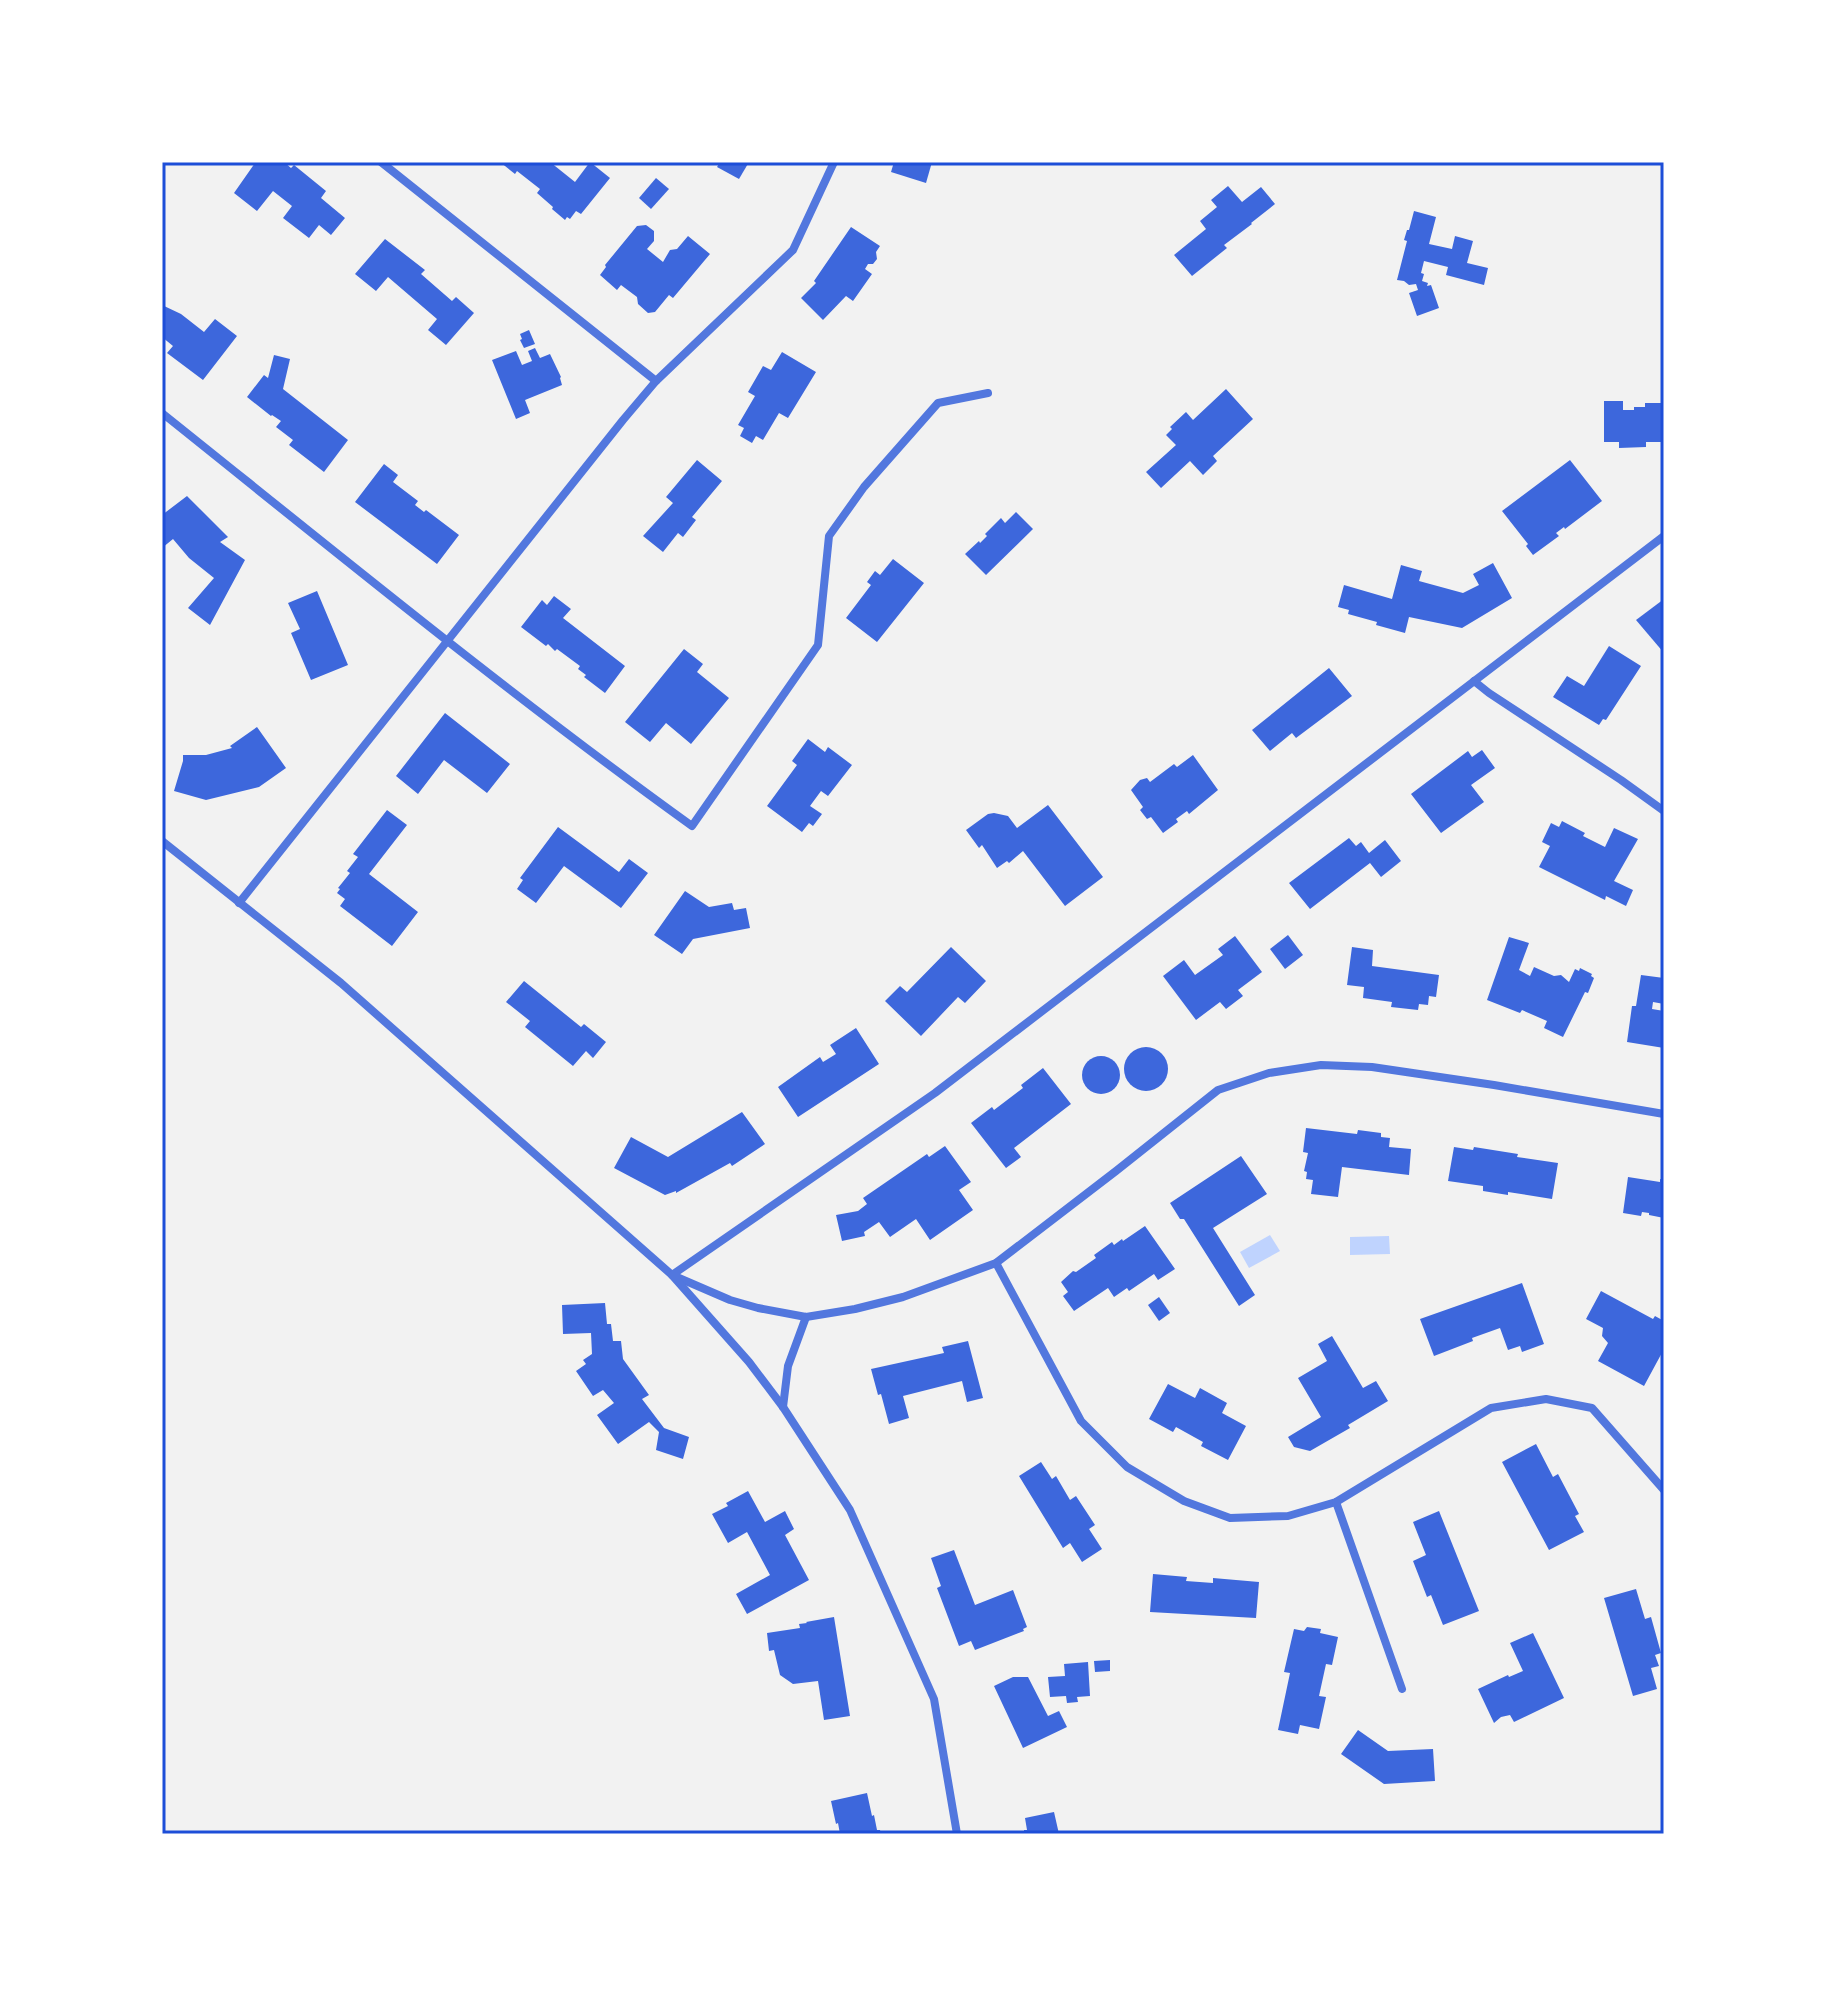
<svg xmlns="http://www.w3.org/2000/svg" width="1826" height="1996" viewBox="0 0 1826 1996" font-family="'Source Sans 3',sans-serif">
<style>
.water{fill:#bfd3fe}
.building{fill:#3d67dc}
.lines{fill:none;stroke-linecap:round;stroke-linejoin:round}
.minor{stroke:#5277de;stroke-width:8}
.neatline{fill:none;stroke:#1d4ed8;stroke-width:3}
</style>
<rect width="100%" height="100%" fill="#f2f2f2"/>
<g class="water">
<path d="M1270,1235L1280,1251L1249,1268L1240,1252Z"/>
<path d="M1389,1236L1390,1254L1350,1255V1237Z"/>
</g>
<g class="building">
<path d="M259,162H284L291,168L294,165L326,191L321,198L345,218L331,235L319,225L309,238L283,218L292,206L273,191L257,211L234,193L255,163L257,164Z"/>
<path d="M500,162H550L575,182L590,162L610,178L581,214L576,211L570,219L567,217L565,220L552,209L553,207L537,193L540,189L517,171L515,174Z"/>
<path d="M720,162H749L739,179L717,167Z"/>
<path d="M894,162H932L926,183L891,172Z"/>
<path d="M656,178L669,189L651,209L639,198Z"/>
<path d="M1228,186L1242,202L1261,187L1275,204L1251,223L1252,224L1224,245L1227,248L1192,276L1174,255L1206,229L1200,221L1217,207L1211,200Z"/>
<path d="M1414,211L1436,217L1429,244L1452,249L1455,236L1473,241L1467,263L1488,268L1484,285L1446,275L1448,267L1424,261L1421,273L1424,274L1422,281L1428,283L1427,286L1431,285L1439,308L1417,316L1409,293L1418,290L1416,284L1409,285L1404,281L1397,280L1407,241L1404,240L1407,230H1409Z"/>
<path d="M646,225L654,231V241L647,249L663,262L670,250L677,249L688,236L710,254L673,298L669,295L655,312L648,313L638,304L637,297L621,285L617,290L600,275L606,267L605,265L637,226Z"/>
<path d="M851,227L880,246L876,252L877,259L873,264H868L865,269L872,274L853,301L846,296L823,320L801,298L816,283L814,281Z"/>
<path d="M385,239L425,270L421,274L452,301L456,297L474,313L446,345L428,330L437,319L388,277L376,291L355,274Z"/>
<path d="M162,305L181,314L204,332L215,319L237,336L203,380L167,353L173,346L162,337Z"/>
<path d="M529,330L535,344L524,348L520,340L522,339L520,334Z"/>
<path d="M535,348L540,358L550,354L561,377L560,378L562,385L525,400L530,413L516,419L492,360L516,351L522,365L532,361L528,351Z"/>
<path d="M782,352L816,372L788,418L779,413L763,440L756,436L752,443L740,436L744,428L738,425L755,396L748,392L763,366L771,370Z"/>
<path d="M274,355L290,359L283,389L348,440L324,472L289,445L293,440L276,427L281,421L272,415L271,416L247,397L264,375L268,378Z"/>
<path d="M1226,389L1253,419L1213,456L1217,461L1203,475L1190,461L1161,488L1146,472L1176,445L1166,435L1172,429L1170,427L1186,412L1193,420Z"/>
<path d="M1604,401H1623V410H1634V407H1645V403H1664V442H1646V447L1619,448V442H1604Z"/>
<path d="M697,460L722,481L692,517L696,520L683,537L678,533L663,552L643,536L673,503L666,497Z"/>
<path d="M1570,460L1602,501L1565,529L1564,527L1556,533L1559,536L1533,555L1526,546L1528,544L1502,511Z"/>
<path d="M384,464L398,475L393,482L418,501L415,505L424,512L426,510L459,535L437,564L355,502Z"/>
<path d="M187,496L228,537L220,542L245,560L210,625L188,608L214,578L189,558L173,539L162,548V522L165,519L162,515Z"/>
<path d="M1016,512L1033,529L986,575L965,554L979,541L980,543L987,536L985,534L1001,518L1005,523Z"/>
<path d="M893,559L924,583L877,642L846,618L871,585L867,582L875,571L880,575Z"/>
<path d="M1493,563L1512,598L1462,628L1409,617L1405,633L1376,625L1377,622L1348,614L1349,610L1338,607L1344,585L1392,599L1401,565L1422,571L1419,581L1463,593L1479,585L1473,574Z"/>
<path d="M317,591L348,665L311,680L291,633L300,629L288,603Z"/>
<path d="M554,596L571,609L563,618L625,666L605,693L584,677L586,675L578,669L580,666L557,649L555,651L548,644L546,646L521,627L542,600L547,605Z"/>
<path d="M1664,599V653L1636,620Z"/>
<path d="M1609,646L1641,666L1606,720L1603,719L1599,725L1553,697L1567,676L1584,686Z"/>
<path d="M684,649L703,664L697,672L729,698L691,744L666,723L650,742L625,722Z"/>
<path d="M1329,668L1352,696L1296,738L1292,733L1270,751L1252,730Z"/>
<path d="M445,713L510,764L487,793L444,760L418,794L396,776Z"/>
<path d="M257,727L286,768L259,787L206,800L174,791L183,761V755H206L232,748L230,746Z"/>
<path d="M808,739L825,752L828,747L852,765L828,796L821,791L810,806L822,814L813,826L809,823L802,832L767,806L797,765L792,761Z"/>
<path d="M1482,750L1495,768L1471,785L1484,802L1441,833L1411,794L1468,751L1472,757Z"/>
<path d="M1193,755L1218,790L1189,814L1187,811L1176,819L1178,822L1163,833L1151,817L1147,819L1140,810L1143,807L1131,790L1140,780L1147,778L1150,782L1174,764L1177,767Z"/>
<path d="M1048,805L1103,877L1065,906L1023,851L1009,863L1007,861L997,868L982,845L979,848L966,830L988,814L994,813L1008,816L1017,828Z"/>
<path d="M387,810L407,825L369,874L418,912L392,946L340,906L345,899L337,893L340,889L338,888L350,873L347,871L358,857L353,854Z"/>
<path d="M1562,821L1585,833L1583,836L1605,847L1614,828L1638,839L1614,881L1633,890L1626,906L1606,896L1605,900L1539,867L1550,846L1542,842L1551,823L1559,827Z"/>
<path d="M558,827L619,872L629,859L648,873L621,908L564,866L536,903L517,889L523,880L520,878Z"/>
<path d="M1349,838L1356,846L1361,842L1369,853L1385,840L1401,861L1381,877L1370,863L1310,909L1289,883Z"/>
<path d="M685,891L709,907L732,903L734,910L746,908L750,928L693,939L682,954L654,935Z"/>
<path d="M1288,935L1303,955L1285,969L1270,949Z"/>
<path d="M1235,936L1262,972L1238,990L1243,996L1226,1009L1220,1002L1196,1020L1163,976L1184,960L1195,975L1223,955L1218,949Z"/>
<path d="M1509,937L1529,943L1519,970L1530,976L1534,967L1554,976L1561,975L1569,982L1575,969L1579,971L1580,968L1592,974L1591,976L1594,978L1588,993L1585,992L1563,1037L1544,1028L1547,1021L1522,1010L1520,1013L1487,1000Z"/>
<path d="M951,947L986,981L965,1003L958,997L921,1036L885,1001L900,986L907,992Z"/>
<path d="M1352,947L1373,950L1372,966L1439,975L1436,997L1429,996L1428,1005L1419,1004L1418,1010L1391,1007L1392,1002L1363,998L1364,987L1347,985Z"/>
<path d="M1641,975L1664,978V1004L1653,1002L1652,1009L1664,1011V1048L1627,1042L1632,1006H1636Z"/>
<path d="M524,981L581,1027L584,1024L606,1042L593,1058L586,1051L573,1066L525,1027L530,1021L506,1002Z"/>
<path d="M856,1028L879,1064L798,1117L778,1087L820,1057L823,1062L836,1054L830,1045Z"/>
<circle cx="1146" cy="1069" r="22"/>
<circle cx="1101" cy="1075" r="19"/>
<path d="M1043,1068L1071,1104L1014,1148L1021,1157L1006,1168L971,1123L992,1107L994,1110L1023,1088L1021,1085Z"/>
<path d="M742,1112L765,1144L732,1166L730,1163L676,1193V1191L665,1195L614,1168L631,1137L668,1157Z"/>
<path d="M1306,1128L1357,1134L1358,1130L1381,1133V1137L1390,1138L1389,1147L1411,1149L1409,1175L1342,1167L1338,1197L1311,1194L1313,1180L1306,1179L1307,1172L1304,1171L1308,1153L1303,1152Z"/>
<path d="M945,1146L971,1182L959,1190L973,1210L930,1240L916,1219L890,1237L879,1222L864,1232L865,1236L842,1241L836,1215L858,1211L867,1204L863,1198L927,1154L929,1157Z"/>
<path d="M1454,1147L1473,1150L1474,1147L1518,1154L1517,1157L1558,1163L1552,1199L1508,1192V1195L1483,1191V1186L1448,1181Z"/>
<path d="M1241,1156L1267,1194L1213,1228L1255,1295L1239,1306L1184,1219H1180L1170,1203Z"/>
<path d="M1628,1177L1660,1182V1179L1664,1180V1218L1649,1215V1213L1642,1212L1641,1216L1623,1213Z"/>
<path d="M1145,1226L1175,1269L1158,1280L1154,1274L1129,1291L1127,1288L1114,1297L1108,1288L1074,1311L1063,1296L1068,1292L1061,1282L1073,1271L1076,1272L1096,1258L1094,1255L1112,1242L1114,1245L1122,1239L1123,1241Z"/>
<path d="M1522,1283L1544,1344L1522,1352L1520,1346L1508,1350L1500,1328L1472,1338L1473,1341L1434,1356L1420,1319Z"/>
<path d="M1601,1291L1653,1319L1655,1316L1664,1321V1349L1644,1386L1598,1361L1608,1343L1602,1336L1603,1328L1586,1319Z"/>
<path d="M1159,1297L1170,1313L1159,1321L1148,1305Z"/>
<path d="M605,1303L607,1324H611L613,1341H621L623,1359L649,1395L642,1399L664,1428L689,1437L683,1459L656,1450L659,1432L649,1422L618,1444L597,1415L614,1403L603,1390L593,1396L576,1371L586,1364L583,1360L592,1354L591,1333L563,1334L562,1305Z"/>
<path d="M1332,1336L1363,1388L1376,1381L1388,1401L1348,1425L1350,1428L1310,1451L1294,1447L1288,1437L1321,1417L1298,1378L1327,1361L1318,1344Z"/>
<path d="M968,1341L983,1398L967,1402L962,1381L903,1396L909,1418L889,1424L881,1394L878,1395L871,1369L944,1353L942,1347Z"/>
<path d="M1168,1384L1195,1398L1200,1388L1227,1403L1222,1413L1246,1426L1228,1460L1201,1446L1203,1442L1176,1427L1173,1432L1149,1419Z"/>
<path d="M1536,1444L1553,1477L1558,1474L1579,1514L1575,1516L1584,1532L1549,1550L1502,1462Z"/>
<path d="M1041,1462L1052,1479L1056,1476L1070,1500L1076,1496L1095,1525L1089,1529L1102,1549L1082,1562L1070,1543L1063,1548L1019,1476Z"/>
<path d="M748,1491L765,1522L785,1511L794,1529L785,1535L809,1580L747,1614L736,1594L770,1575L747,1532L728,1543L712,1514L728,1506L726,1503Z"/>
<path d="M1439,1511L1479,1611L1443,1625L1431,1595L1427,1597L1413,1561L1426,1555L1413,1522Z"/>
<path d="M954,1550L975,1605L1013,1590L1027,1627L1023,1629L1024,1631L975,1650L971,1641L959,1646L937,1588L941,1586L931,1558Z"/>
<path d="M1153,1574L1187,1577L1186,1581L1213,1583V1578L1259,1582L1256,1618L1150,1612Z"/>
<path d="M1636,1589L1645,1619L1651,1617L1661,1653L1655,1655L1659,1666L1651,1668L1657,1689L1633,1696L1604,1598Z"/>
<path d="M834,1617L850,1716L824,1720L818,1681L793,1684L780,1675L774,1650L769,1651L767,1633L800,1628L799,1624L807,1623L806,1622Z"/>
<path d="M1307,1627L1321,1629L1320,1633L1338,1637L1332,1665L1326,1664L1319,1696L1326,1697L1319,1729L1300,1725L1298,1734L1278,1730L1290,1673L1284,1672L1294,1629L1304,1631Z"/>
<path d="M1533,1633L1564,1698L1514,1722L1510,1715L1501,1717L1494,1723L1478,1689L1508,1675L1509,1677L1523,1671L1510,1643Z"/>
<path d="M1110,1660V1671L1095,1672L1094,1661Z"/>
<path d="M1088,1662L1090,1696L1077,1697L1078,1702L1067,1703L1066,1696L1050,1697L1048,1677L1065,1676L1064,1664Z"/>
<path d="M1013,1677H1028L1048,1716L1059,1711L1067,1727L1023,1748L994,1686Z"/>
<path d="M1358,1730L1388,1751L1433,1749L1435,1781L1384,1784L1341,1754Z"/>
<path d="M867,1793L872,1816L874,1815L877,1830H880L881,1834H840L838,1823L836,1824L831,1801Z"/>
<path d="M1054,1812L1059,1834H1024V1830H1027L1025,1818Z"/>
</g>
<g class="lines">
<g class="minor">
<path d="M381,162L656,381"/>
<path d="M162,413C337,553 510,695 692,826L818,645L829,536L864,487L938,403L988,393"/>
<path d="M1474,681L1489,693L1621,780L1664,811"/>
<path d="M162,841L341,983L672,1275L730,1300L758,1308L806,1317L855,1309L903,1297L996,1263L1116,1171L1218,1090L1269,1073L1321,1065L1372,1067L1494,1085L1664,1114"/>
<path d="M239,903L623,420L656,381L793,250L834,162"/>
<path d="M996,1263L1081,1421L1127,1467L1184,1501L1230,1518L1288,1516L1336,1502L1491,1408L1546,1399L1592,1408L1664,1490"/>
<path d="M783,1407L788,1366L806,1317"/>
<path d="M1336,1502L1402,1689"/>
<path d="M957,1834L934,1699L850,1510L783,1407L749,1362L672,1275L935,1093L1664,536"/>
</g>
</g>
<rect width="1826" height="1996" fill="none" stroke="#ffffff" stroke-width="328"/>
<rect x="164" y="164" width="1498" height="1668" class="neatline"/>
</svg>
